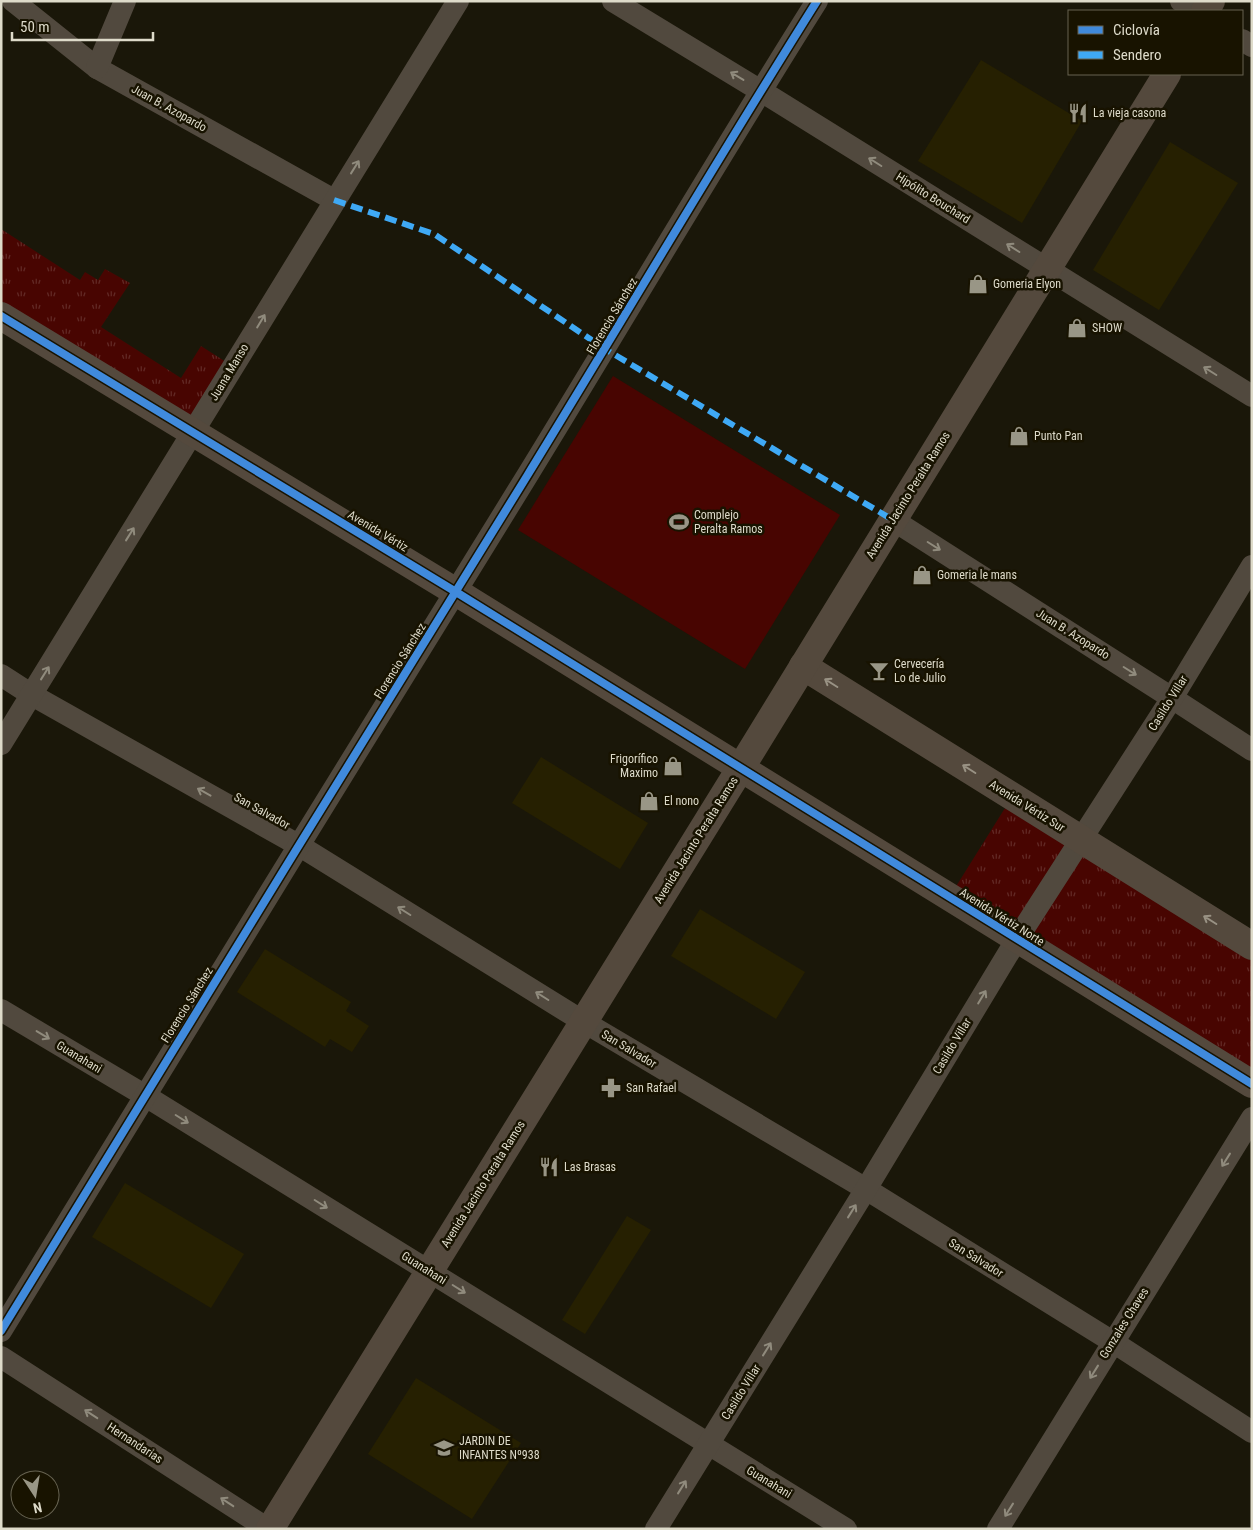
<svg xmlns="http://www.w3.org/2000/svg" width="1253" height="1530" viewBox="0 0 1253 1530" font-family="'Roboto Condensed',sans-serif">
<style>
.built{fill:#262001}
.park{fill:url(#park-tufts)}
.pitch{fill:#480501}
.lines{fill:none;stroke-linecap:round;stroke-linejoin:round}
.street{stroke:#51493e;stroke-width:22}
.secondary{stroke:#54493d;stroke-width:28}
.quiet{stroke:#3fa9f5;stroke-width:6;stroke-dasharray:12 6;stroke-linecap:butt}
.cycleway-casing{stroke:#181300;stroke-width:11}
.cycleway{stroke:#408adc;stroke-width:8}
.oneway{stroke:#908b7d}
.oneway2{stroke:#999284}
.labels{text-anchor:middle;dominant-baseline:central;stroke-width:5;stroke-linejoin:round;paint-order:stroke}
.street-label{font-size:12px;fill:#dedbca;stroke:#181300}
.poi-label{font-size:12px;fill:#dedbca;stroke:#181300;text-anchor:start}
</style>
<defs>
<pattern id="park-tufts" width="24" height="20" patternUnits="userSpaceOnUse" patternTransform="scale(1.25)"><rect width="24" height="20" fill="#480501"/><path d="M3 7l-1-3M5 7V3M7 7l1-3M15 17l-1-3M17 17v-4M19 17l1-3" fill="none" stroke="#622925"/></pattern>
</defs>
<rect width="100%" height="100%" fill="#1a1709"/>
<g class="built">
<path d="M981,60L1082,121L1022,223L918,161Z"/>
<path d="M1170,142L1238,183L1159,310L1093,270Z"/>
<path d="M541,757L648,823L620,869L512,803Z"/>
<path d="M700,909L805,972L776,1019L671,956Z"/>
<path d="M265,949L351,1002L346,1011L369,1026L352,1052L330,1039L325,1047L237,992Z"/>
<path d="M125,1183L244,1254L211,1308L92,1237Z"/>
<path d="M627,1216L651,1230L585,1334L562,1320Z"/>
<path d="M416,1378L521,1443L472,1519L368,1454Z"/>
</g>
<g class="park">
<path d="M1,229L80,280L85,272L98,280L105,269L130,283L101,327L181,378L201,346L226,362L191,418L1,301Z"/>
<path d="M1005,808L1252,961V1071L955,888Z"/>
</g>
<path class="pitch" d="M613,376L840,515L745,669L518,530Z"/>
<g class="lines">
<g class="street">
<path d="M13,1L97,68L334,200"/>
<path d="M613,1L761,91L1252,396"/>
<path d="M1181,1L1197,11"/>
<path d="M1242,40L1252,46"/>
<path d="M97,68L125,1"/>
<path d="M893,520L1172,698L1252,750"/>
<path d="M1,675L32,695L300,846L584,1022L866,1189L1113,1342L1252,1432"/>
<path d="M1,744L458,1"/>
<path d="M1,1010L144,1095L846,1529"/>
<path d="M1,1331C174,1045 352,761 527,476C624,318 718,158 817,1"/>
<path d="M1,1357L268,1529"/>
<path d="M656,1529L866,1189L1017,939L1172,698L1252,566"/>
<path d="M998,1529L1252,1118"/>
</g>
<g class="secondary">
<path d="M1205,11L1211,1"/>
<path d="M1,316L456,592L1252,1084"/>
<path d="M803,666L1252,946"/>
<path d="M270,1529L740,769L1167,74"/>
</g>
<path class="quiet" d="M334,200L434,234L605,349L893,520"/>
<defs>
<g id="cycleway">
<path d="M1,316L456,592L1252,1084"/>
<path d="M1,1331C174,1045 352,761 527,476C624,318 718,158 817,1"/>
</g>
</defs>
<use href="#cycleway" class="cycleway-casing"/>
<use href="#cycleway" class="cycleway"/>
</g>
<defs><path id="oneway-shaft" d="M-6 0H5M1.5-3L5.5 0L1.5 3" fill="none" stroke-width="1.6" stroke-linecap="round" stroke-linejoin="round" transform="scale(1.25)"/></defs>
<g class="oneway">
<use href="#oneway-shaft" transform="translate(737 76) rotate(-149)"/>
<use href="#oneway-shaft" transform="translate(875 162) rotate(-148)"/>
<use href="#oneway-shaft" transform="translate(355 167) rotate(-58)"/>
<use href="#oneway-shaft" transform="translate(1013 248) rotate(-148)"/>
<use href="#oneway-shaft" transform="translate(261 321) rotate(-59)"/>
<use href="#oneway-shaft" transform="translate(1210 371) rotate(-148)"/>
<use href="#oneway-shaft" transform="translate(130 534) rotate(-58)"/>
<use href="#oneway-shaft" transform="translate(934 546) rotate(32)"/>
<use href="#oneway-shaft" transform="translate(1130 671) rotate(32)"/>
<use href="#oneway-shaft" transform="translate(45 673) rotate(-58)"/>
<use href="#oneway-shaft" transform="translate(204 792) rotate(-151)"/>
<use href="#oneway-shaft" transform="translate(404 911) rotate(-148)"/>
<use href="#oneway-shaft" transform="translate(542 996) rotate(-148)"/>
<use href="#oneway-shaft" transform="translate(982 997) rotate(-59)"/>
<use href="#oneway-shaft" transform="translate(43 1035) rotate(31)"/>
<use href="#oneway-shaft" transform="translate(182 1119) rotate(32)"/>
<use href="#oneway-shaft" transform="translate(1226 1160) rotate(122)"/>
<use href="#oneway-shaft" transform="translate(321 1204) rotate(32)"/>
<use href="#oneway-shaft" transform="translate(852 1211) rotate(-58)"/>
<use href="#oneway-shaft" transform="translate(459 1289) rotate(32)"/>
<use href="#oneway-shaft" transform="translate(767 1349) rotate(-58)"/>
<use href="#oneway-shaft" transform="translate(1094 1372) rotate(122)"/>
<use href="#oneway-shaft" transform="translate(91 1414) rotate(-147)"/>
<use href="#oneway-shaft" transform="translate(682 1487) rotate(-58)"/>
<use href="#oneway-shaft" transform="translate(227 1502) rotate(-147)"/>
<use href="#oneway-shaft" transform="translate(1009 1510) rotate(122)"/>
</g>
<g class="oneway2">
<use href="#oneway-shaft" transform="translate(831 683) rotate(-148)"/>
<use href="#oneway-shaft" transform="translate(969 769) rotate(-148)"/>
<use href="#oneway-shaft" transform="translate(1210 920) rotate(-148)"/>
</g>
<defs>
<symbol id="restaurant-bare" viewBox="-9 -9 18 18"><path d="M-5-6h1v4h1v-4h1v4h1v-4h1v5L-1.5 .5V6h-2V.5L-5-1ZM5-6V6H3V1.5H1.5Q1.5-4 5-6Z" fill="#999686" stroke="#181300" stroke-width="2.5" paint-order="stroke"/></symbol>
<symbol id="shop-bare" viewBox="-9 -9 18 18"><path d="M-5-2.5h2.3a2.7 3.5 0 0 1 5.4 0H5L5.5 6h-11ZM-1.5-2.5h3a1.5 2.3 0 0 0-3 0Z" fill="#999686" stroke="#181300" stroke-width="2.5" paint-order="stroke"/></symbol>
<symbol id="stadium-bare" viewBox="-9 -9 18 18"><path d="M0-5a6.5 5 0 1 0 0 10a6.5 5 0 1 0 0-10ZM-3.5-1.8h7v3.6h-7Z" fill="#999686" stroke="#181300" stroke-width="2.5" paint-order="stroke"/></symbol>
<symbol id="bar-bare" viewBox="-9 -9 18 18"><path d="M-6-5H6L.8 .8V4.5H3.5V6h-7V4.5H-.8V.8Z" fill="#999686" stroke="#181300" stroke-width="2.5" paint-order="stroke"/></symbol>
<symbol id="pharmacy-bare" viewBox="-9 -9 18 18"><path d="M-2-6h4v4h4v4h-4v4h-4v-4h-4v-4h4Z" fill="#999686" stroke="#181300" stroke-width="2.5" paint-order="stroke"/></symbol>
<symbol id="school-bare" viewBox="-9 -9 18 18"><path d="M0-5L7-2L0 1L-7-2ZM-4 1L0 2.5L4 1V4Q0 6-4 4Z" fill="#999686" stroke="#181300" stroke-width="2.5" paint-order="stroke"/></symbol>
</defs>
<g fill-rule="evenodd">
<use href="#restaurant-bare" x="1064" y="99" width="28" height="28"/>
<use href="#shop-bare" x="964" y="270" width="28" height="28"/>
<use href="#shop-bare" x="1063" y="314" width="28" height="28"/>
<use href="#shop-bare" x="1005" y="422" width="28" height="28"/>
<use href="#stadium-bare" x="665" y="508" width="28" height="28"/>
<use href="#shop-bare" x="908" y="561" width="28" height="28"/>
<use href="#bar-bare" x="865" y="657" width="28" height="28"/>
<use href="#shop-bare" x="659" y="752" width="28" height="28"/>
<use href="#shop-bare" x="635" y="787" width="28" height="28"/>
<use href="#pharmacy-bare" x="597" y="1074" width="28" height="28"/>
<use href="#restaurant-bare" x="535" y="1153" width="28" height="28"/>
<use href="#school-bare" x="430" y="1434" width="28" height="28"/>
</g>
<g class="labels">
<g class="street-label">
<text transform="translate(169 108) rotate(29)">Juan B. Azopardo</text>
<text transform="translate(933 198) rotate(32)">Hipólito Bouchard</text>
<text transform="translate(612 316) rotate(-59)">Florencio Sánchez</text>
<text transform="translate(229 372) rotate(-59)">Juana Manso</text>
<text transform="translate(908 495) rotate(-58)">Avenida Jacinto Peralta Ramos</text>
<text transform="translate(378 531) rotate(31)">Avenida Vértiz</text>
<text transform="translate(1073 634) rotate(32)">Juan B. Azopardo</text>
<text transform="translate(400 661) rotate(-58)">Florencio Sánchez</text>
<text transform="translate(1168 703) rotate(-58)">Casildo Villar</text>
<text transform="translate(1027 806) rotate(32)">Avenida Vértiz Sur</text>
<text transform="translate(262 811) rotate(29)">San Salvador</text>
<text transform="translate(696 840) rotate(-58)">Avenida Jacinto Peralta Ramos</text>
<text transform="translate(1002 917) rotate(32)">Avenida Vértiz Norte</text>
<text transform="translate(187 1005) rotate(-58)">Florencio Sánchez</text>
<text transform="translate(952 1046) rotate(-59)">Casildo Villar</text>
<text transform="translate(629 1049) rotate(31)">San Salvador</text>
<text transform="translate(79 1057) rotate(31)">Guanahani</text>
<text transform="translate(483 1184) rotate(-58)">Avenida Jacinto Peralta Ramos</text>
<text transform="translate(976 1258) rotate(32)">San Salvador</text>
<text transform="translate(424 1268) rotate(32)">Guanahani</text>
<text transform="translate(1124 1323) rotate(-58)">Gonzales Chaves</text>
<text transform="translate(741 1392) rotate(-58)">Casildo Villar</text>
<text transform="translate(135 1443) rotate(33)">Hernandarias</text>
<text transform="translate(769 1482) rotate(31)">Guanahani</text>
</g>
<g class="poi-label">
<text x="1093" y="113">La vieja casona</text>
<text x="993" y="284">Gomeria Elyon</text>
<text x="1092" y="328">SHOW</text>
<text x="1034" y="436">Punto Pan</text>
<text x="694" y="515">Complejo<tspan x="694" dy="14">Peralta Ramos</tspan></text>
<text x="937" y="575">Gomeria le mans</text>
<text x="894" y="664">Cervecería<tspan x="894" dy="14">Lo de Julio</tspan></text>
<text x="658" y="759" text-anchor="end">Frigorífico<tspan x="658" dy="14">Maximo</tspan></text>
<text x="664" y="801">El nono</text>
<text x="626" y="1088">San Rafael</text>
<text x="564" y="1167">Las Brasas</text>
<text x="459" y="1441">JARDIN DE<tspan x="459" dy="14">INFANTES Nº938</tspan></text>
</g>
</g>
<rect width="1253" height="1530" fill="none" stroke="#dedbca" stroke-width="5"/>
<rect x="1068" y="10" width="175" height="65" fill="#181300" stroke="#676351"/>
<rect x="1078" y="26" width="25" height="8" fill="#408adc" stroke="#676351"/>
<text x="1113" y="35" font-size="15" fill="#dedbca">Ciclovía</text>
<rect x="1078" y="51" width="25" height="8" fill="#3fa9f5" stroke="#676351"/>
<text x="1113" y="60" font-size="15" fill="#dedbca">Sendero</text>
<g transform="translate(35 1495) rotate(168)"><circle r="24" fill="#181300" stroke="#676351"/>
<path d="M0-4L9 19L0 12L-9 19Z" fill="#999686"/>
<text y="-8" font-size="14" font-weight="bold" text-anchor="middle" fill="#dedbca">N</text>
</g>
<path d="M12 32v8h141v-8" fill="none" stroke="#dedbca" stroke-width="2.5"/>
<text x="20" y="32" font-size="15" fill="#dedbca" stroke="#181300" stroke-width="4" paint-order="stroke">50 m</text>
</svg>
